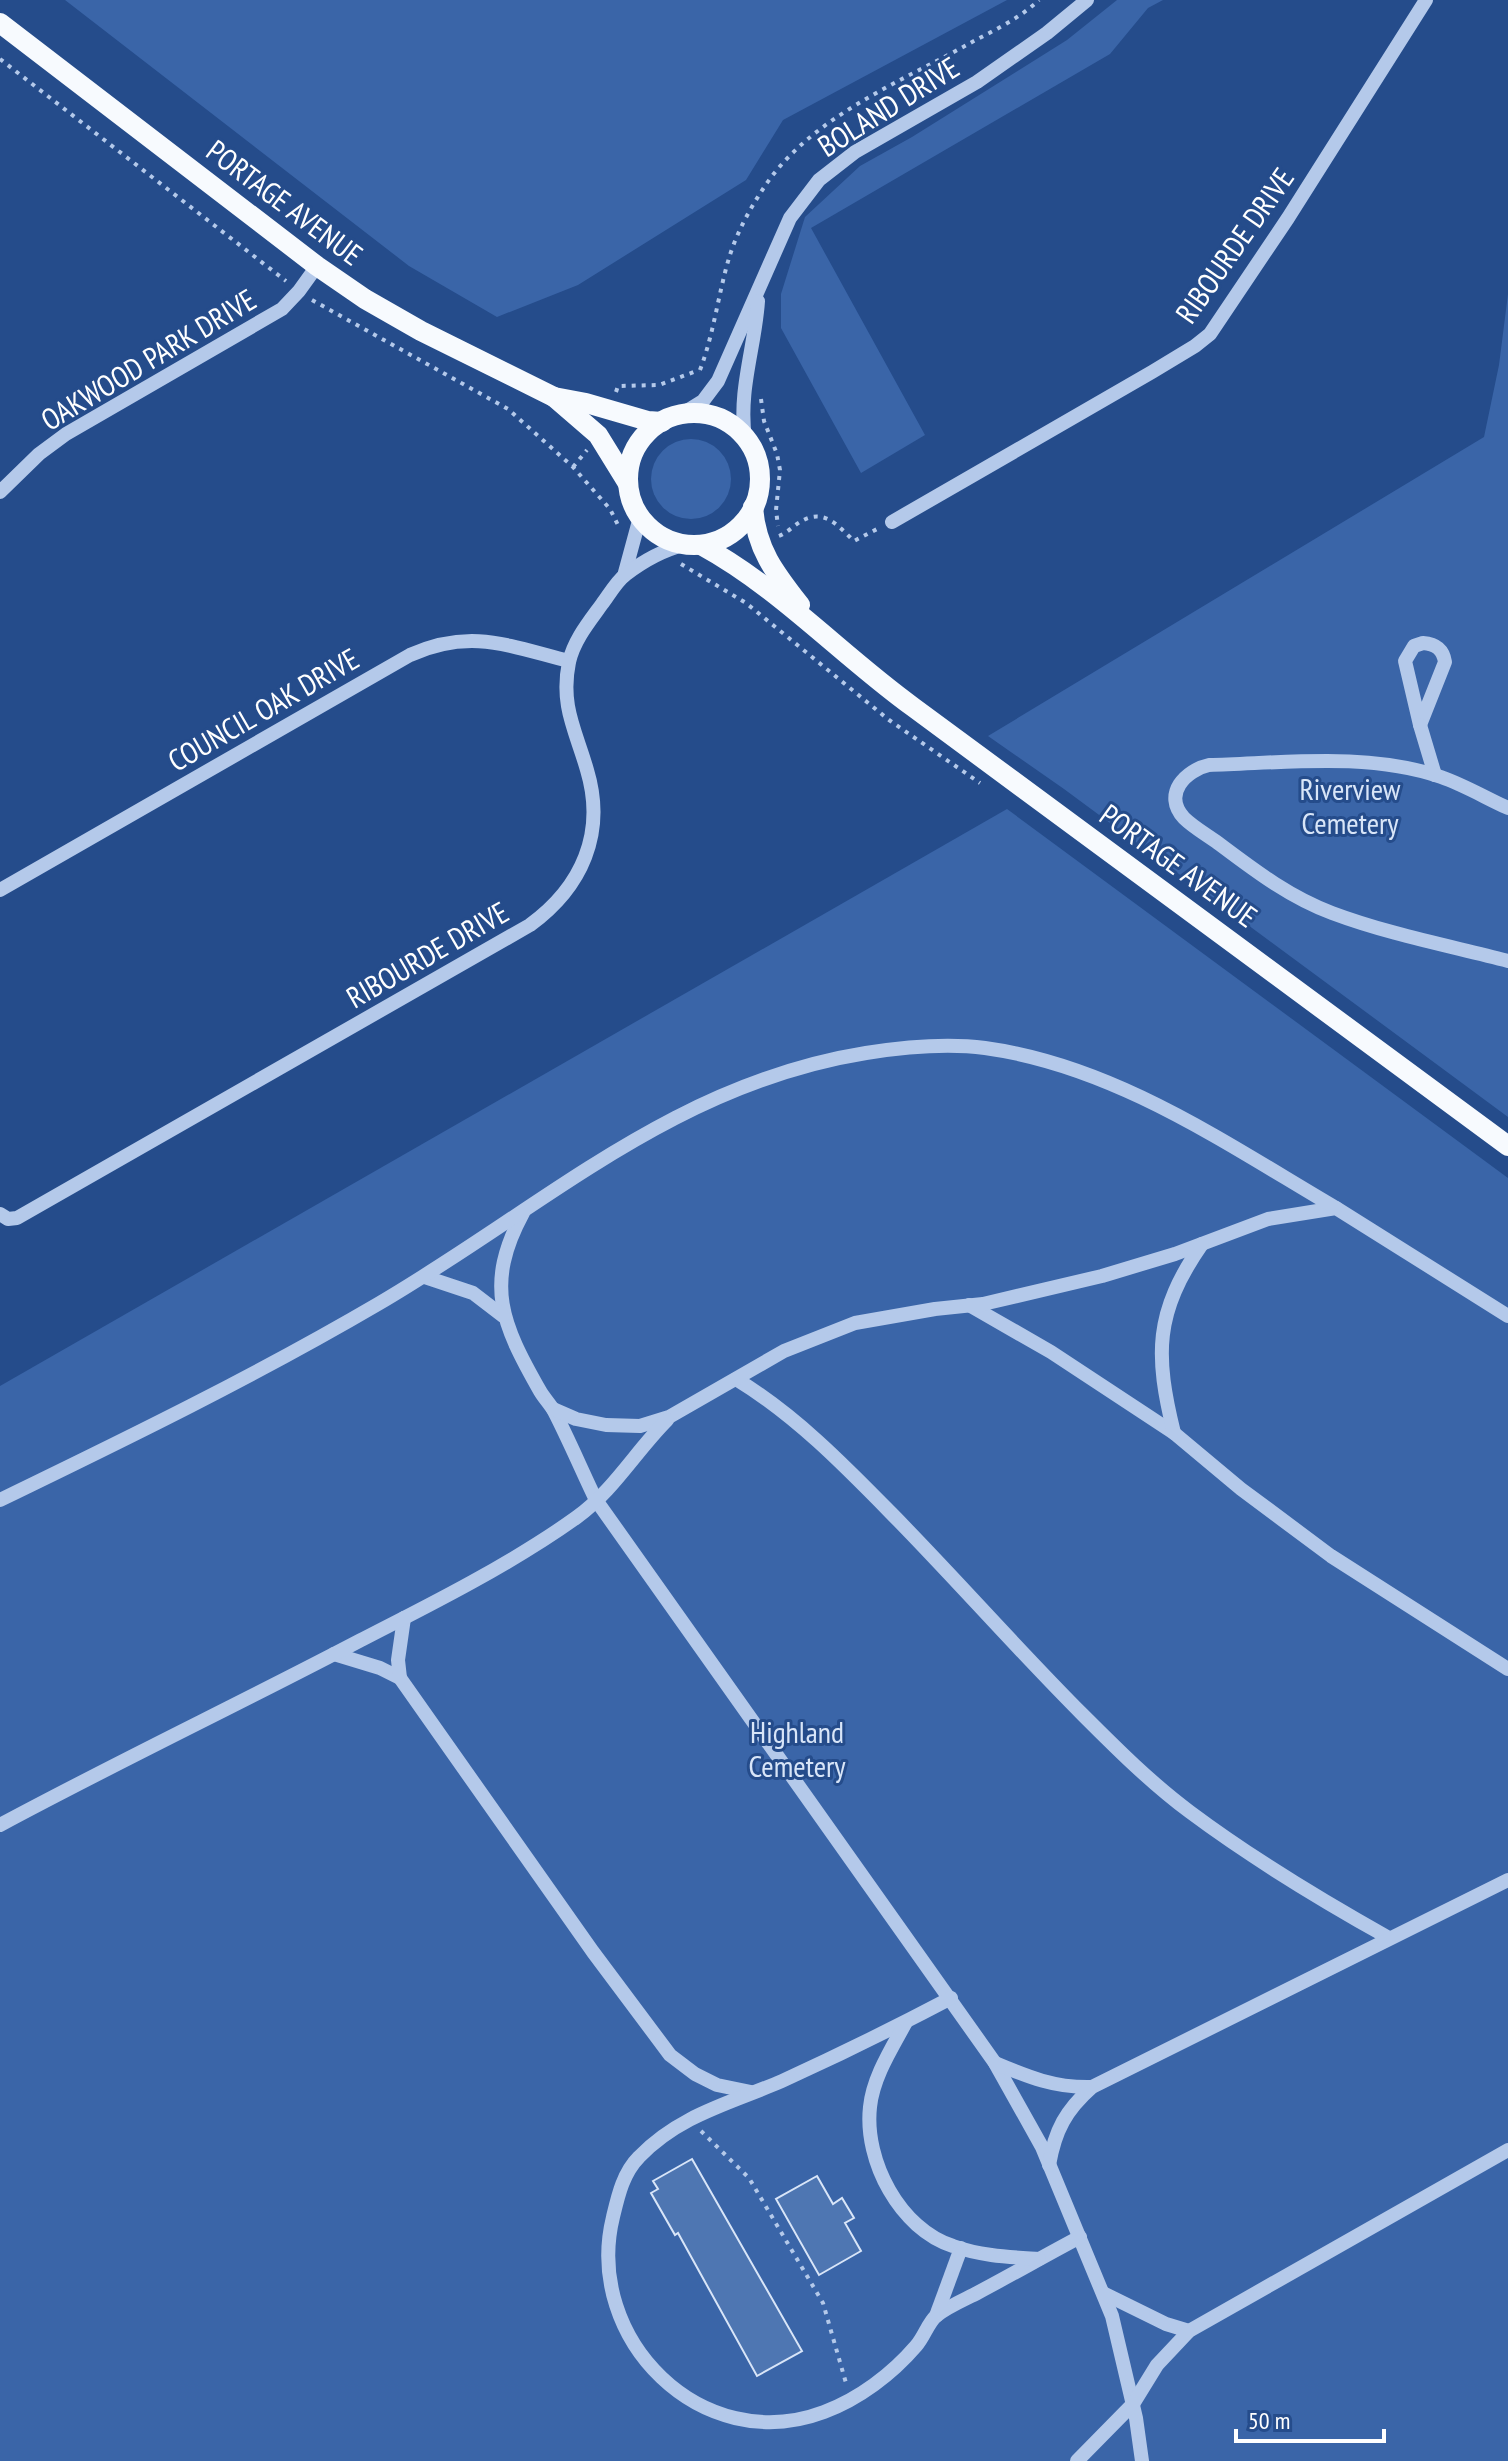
<svg xmlns="http://www.w3.org/2000/svg" width="1508" height="2461" viewBox="0 0 1508 2461" font-family="'PT Sans Narrow',sans-serif">
<style>
.green{fill:#3a65a8}
.building{fill:#4e76b2;stroke:#d8e5f8;stroke-width:2}
.lines{fill:none;stroke-linecap:round;stroke-linejoin:round}
.path{stroke:#b4c9ea;stroke-width:4;stroke-dasharray:4 6;stroke-linecap:butt}
.minor{stroke:#b4c9ea;stroke-width:14}
.major{stroke:#f7fafe;stroke-width:20}
.labels{text-anchor:middle;dominant-baseline:central;stroke-width:6;stroke-linejoin:round;paint-order:stroke}
.street-label{font-size:30px;fill:#fff;stroke:#254c8b}
.park-label{font-size:30px;fill:#d8e5f8;stroke:#254c8b}
</style>
<rect width="100%" height="100%" fill="#254c8b"/>
<g class="green">
<path d="M65,0H1007L783,120L746,180L578,285L497,317L409,266Z"/>
<path d="M1117,0H1163L1148,8L1110,54L811,228L925,435L861,473L781,328V294L805,217L860,166L912,137L1067,40Z"/>
<path d="M1508,294V1117L1064,789L988,736L1484,437L1499,365Z"/>
<circle cx="691" cy="479" r="40"/>
<path d="M1007,809L1508,1178V2461H0V1386Z"/>
</g>
<g class="building">
<path d="M692,2159L802,2351L757,2376L678,2233L675,2235L651,2193L658,2189L653,2181Z"/>
<path d="M817,2176L833,2204L842,2198L854,2218L845,2223L861,2251L819,2275L776,2199Z"/>
</g>
<g class="lines">
<g class="path">
<path d="M0,59L286,281"/>
<path d="M312,300L508,409L573,467L610,509L619,527"/>
<path d="M700,370C714,333 718,295 729,258C736,235 748,212 761,192C807,118 899,83 972,42C995,30 1020,18 1039,0"/>
<path d="M616,392L618,386L659,385L699,370"/>
<path d="M761,399L764,421L777,454L780,470L776,510L778,526"/>
<path d="M573,467L587,450"/>
<path d="M779,536C787,533 793,526 800,522C824,507 838,526 854,541L879,528"/>
<path d="M681,564L746,603L889,720L980,783"/>
<path d="M701,2131L749,2178L823,2303L846,2383"/>
</g>
<g class="minor">
<path d="M682,414L703,401L718,381L790,218L819,180L855,152L977,82L1047,33L1087,0"/>
<path d="M745,438C738,391 755,347 758,301"/>
<path d="M0,492L39,454L66,434L282,309L299,291L317,266"/>
<path d="M892,522L1152,372L1195,346L1210,334L1288,218L1426,0"/>
<path d="M624,576L640,517"/>
<path d="M1423,643C1436,644 1443,649 1445,662L1420,725L1405,661L1414,646Z"/>
<path d="M1420,725L1435,775"/>
<path d="M1508,808C1486,798 1464,785 1441,777C1368,752 1285,763 1209,765C1186,770 1162,794 1184,818C1193,827 1207,835 1218,843C1254,870 1289,897 1332,913C1388,934 1450,946 1508,961"/>
<path d="M0,890L410,655C471,628 509,646 569,661"/>
<path d="M523,1213C484,1285 502,1324 540,1391C544,1398 550,1404 554,1411C569,1440 582,1471 596,1500L995,2063L1042,2147L1112,2316L1136,2418L1142,2461"/>
<path d="M0,1214L8,1219L17,1218L530,925C582,887 606,833 587,770C576,731 560,706 569,662C574,640 589,622 602,604C609,595 616,582 625,575C642,562 663,550 684,545"/>
<path d="M425,1277L473,1293L503,1316"/>
<path d="M969,1305L1051,1352L1174,1433L1241,1489L1331,1556L1508,1669"/>
<path d="M736,1379C795,1415 843,1464 891,1513C956,1579 1017,1649 1083,1715C1117,1749 1151,1783 1190,1812C1253,1859 1321,1900 1389,1938"/>
<path d="M553,1409L576,1419L606,1425L640,1426L669,1417L784,1351L855,1323L935,1309L983,1304L1102,1276L1175,1254L1268,1219L1336,1208L1508,1316"/>
<path d="M1174,1433C1155,1355 1154,1313 1202,1244"/>
<path d="M0,1500C128,1438 255,1376 378,1304C541,1209 672,1084 866,1053C904,1047 946,1043 985,1048C1115,1066 1225,1143 1336,1208"/>
<path d="M334,1654L380,1668L400,1678L593,1952L670,2055L695,2074L717,2085L751,2092"/>
<path d="M400,1678L398,1660L404,1618"/>
<path d="M0,1825C119,1761 241,1703 361,1640C432,1604 513,1563 577,1517C613,1491 636,1451 667,1420"/>
<path d="M951,1998C896,2027 839,2055 782,2081C731,2103 679,2115 639,2157C623,2173 618,2196 613,2217C583,2339 702,2458 824,2412C859,2399 892,2374 916,2346C924,2337 928,2323 936,2316C948,2306 966,2299 979,2292C1013,2274 1046,2255 1080,2237"/>
<path d="M906,2022C892,2048 873,2077 870,2107C864,2161 900,2229 953,2246C981,2256 1010,2257 1039,2259"/>
<path d="M995,2063C1028,2077 1055,2088 1092,2087"/>
<path d="M1049,2165C1055,2130 1066,2110 1092,2087L1508,1880"/>
<path d="M1103,2293L1166,2324L1189,2331"/>
<path d="M936,2316L961,2248"/>
<path d="M1077,2461L1133,2404L1157,2365L1189,2331L1508,2150"/>
</g>
<g class="major">
<path d="M0,23L317,266L365,299L421,331L554,397L586,403L648,421L662,422"/>
<path d="M554,397L598,435L627,482"/>
<circle cx="694" cy="479" r="66"/>
<path d="M753,507C756,549 775,573 800,605"/>
<path d="M701,545C780,588 841,655 913,707C1112,852 1310,999 1508,1146"/>
</g>
</g>
<g class="labels">
<g class="street-label">
<text transform="translate(888 106) rotate(-32)">BOLAND DRIVE</text>
<text transform="translate(285 202) rotate(37)">PORTAGE AVENUE</text>
<text transform="translate(1234 245) rotate(-55)">RIBOURDE DRIVE</text>
<text transform="translate(148 359) rotate(-31)">OAKWOOD PARK DRIVE</text>
<text transform="translate(263 709) rotate(-30)">COUNCIL OAK DRIVE</text>
<text transform="translate(1179 865) rotate(36)">PORTAGE AVENUE</text>
<text transform="translate(427 954) rotate(-30)">RIBOURDE DRIVE</text>
</g>
<g class="park-label">
<text x="1350" y="788">Riverview<tspan x="1350" dy="34">Cemetery</tspan></text>
<text x="797" y="1731">Highland<tspan x="797" dy="34">Cemetery</tspan></text>
</g>
</g>
<path d="M1236 2429v12h148v-12" fill="none" stroke="#ffffff" stroke-width="4"/>
<text x="1248" y="2429" font-size="24" fill="#ffffff" stroke="#254c8b" stroke-width="6" paint-order="stroke">50 m</text>
</svg>
